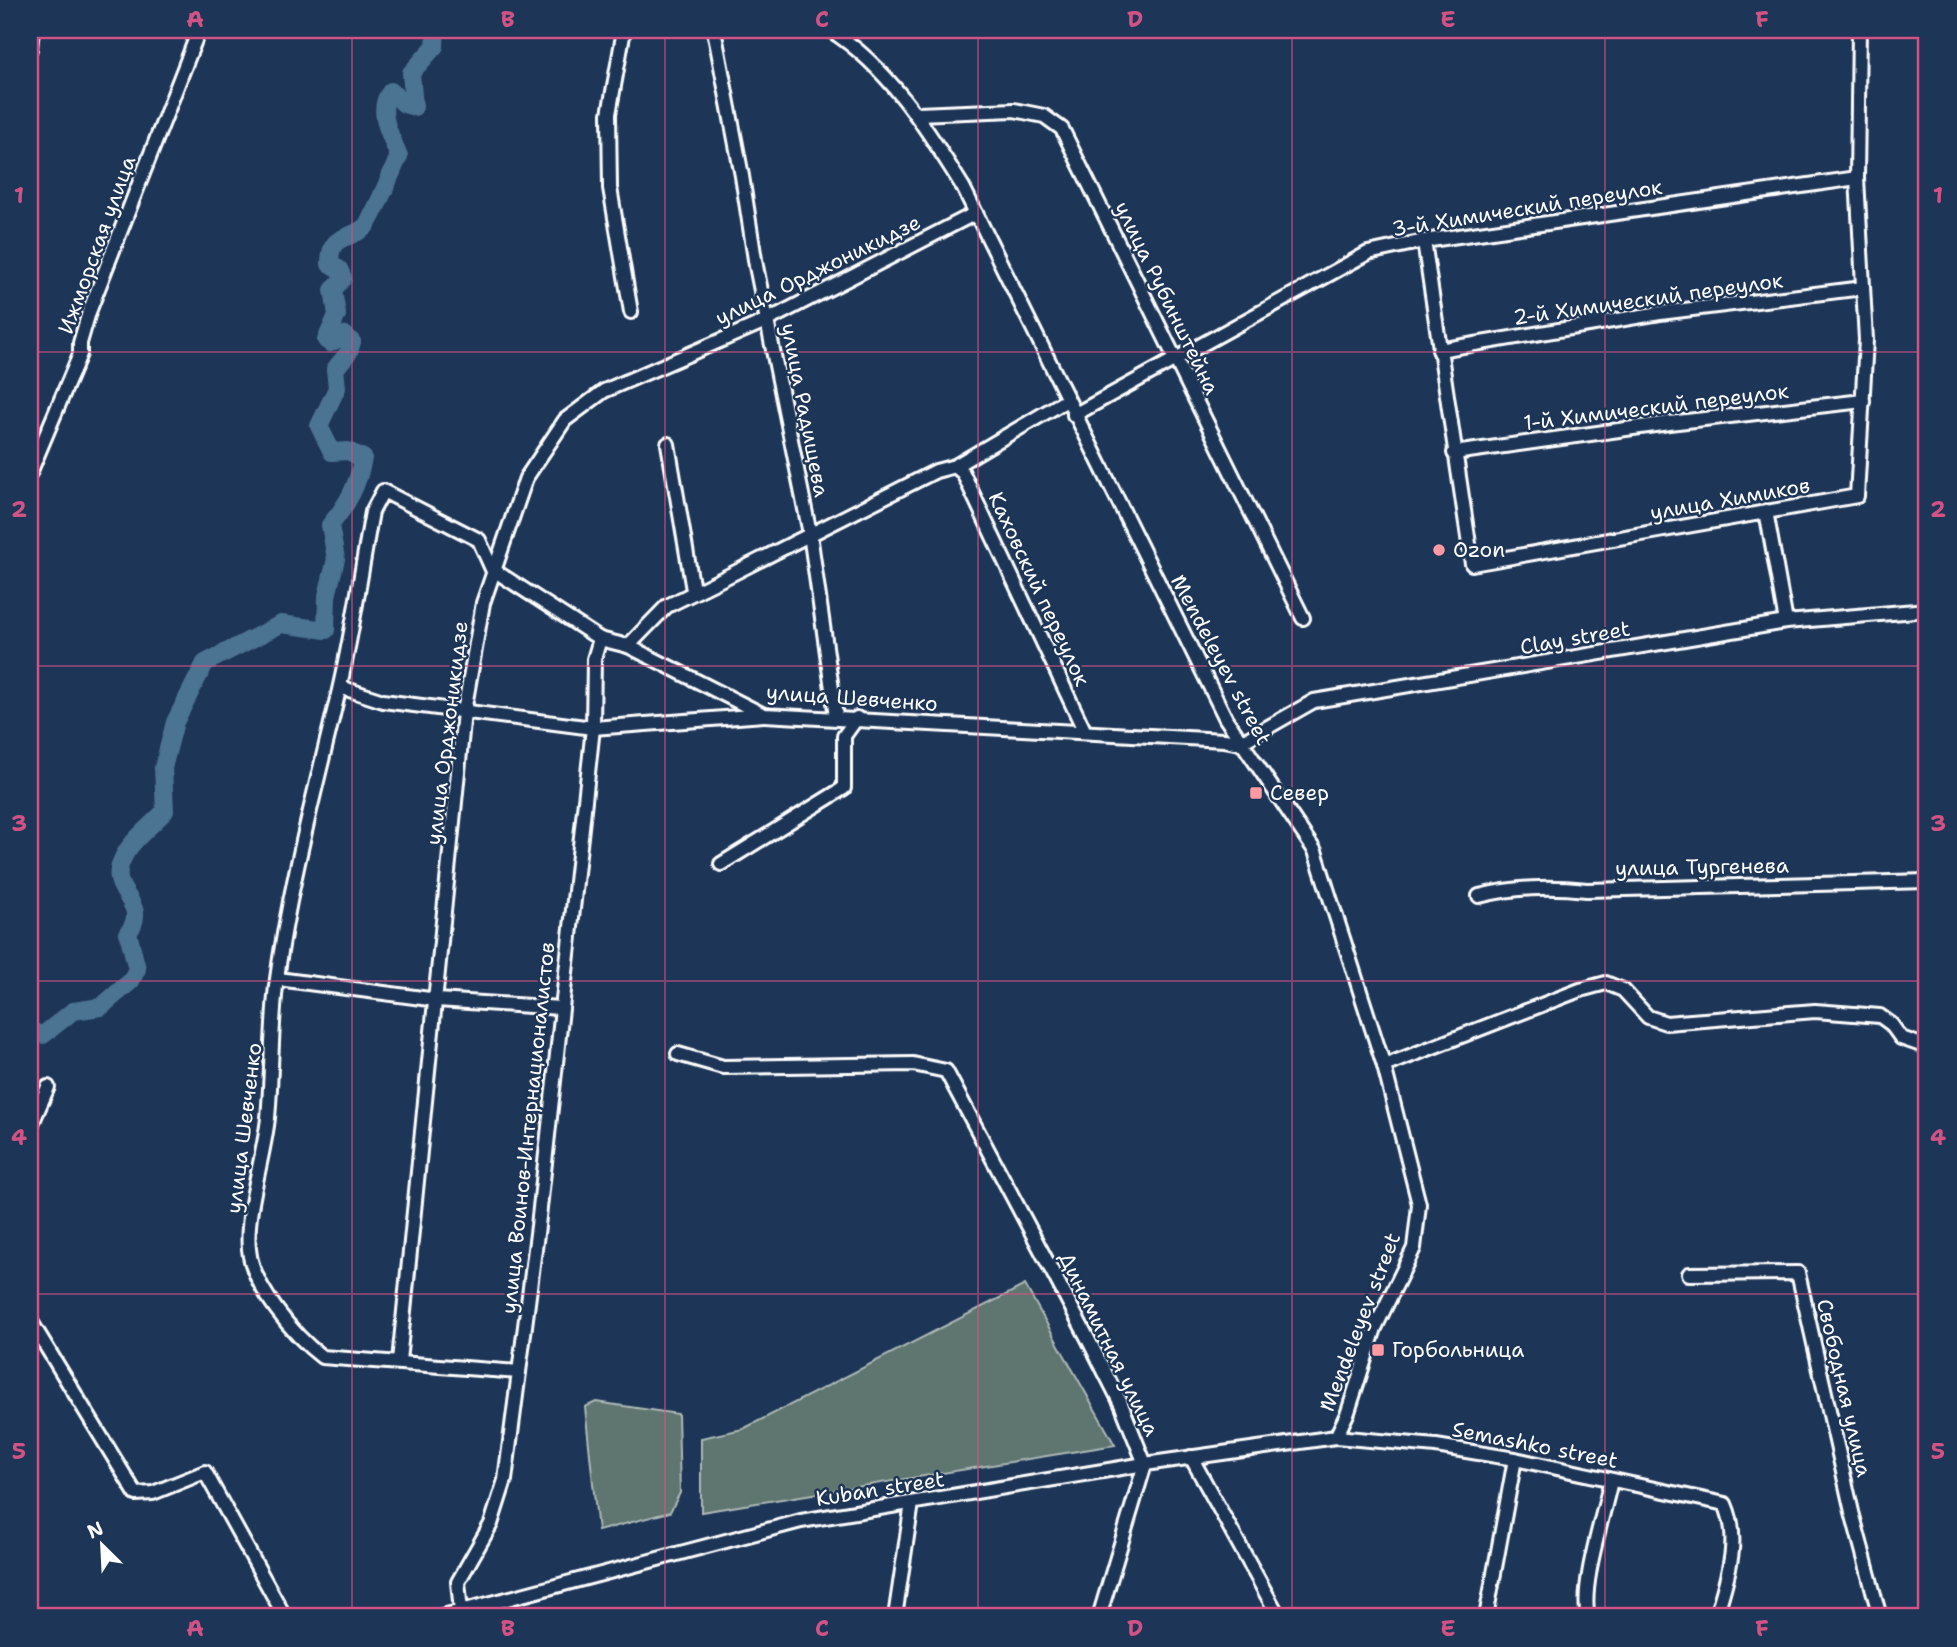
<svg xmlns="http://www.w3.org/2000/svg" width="1957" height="1647" viewBox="0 0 1957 1647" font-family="'Shantell Sans',sans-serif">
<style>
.green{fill:#5e746f;stroke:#aebab7;stroke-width:2}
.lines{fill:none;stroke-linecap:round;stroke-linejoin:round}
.river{stroke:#4c7392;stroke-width:18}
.minor-casing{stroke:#fff;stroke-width:18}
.minor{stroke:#1d3557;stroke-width:12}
.grid{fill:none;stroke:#d15284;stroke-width:2;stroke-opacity:0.55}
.poi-dot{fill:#ff9aa2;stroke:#1d3557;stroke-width:2.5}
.labels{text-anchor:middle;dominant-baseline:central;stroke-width:5;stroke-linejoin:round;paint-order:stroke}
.street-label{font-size:21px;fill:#fff;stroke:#1d3557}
.poi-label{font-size:21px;fill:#fff;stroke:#1d3557;text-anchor:start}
.neatline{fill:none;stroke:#d15284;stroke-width:2.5}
.grid-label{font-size:23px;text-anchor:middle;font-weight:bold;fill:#d15284}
</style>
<rect width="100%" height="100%" fill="#1d3557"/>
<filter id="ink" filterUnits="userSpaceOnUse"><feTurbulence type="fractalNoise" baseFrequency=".0143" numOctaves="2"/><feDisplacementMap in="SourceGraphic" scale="14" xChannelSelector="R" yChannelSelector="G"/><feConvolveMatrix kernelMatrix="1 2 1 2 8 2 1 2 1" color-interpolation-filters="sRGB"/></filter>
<g filter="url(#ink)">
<g class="green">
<path d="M1025,1285L1115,1445L701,1512V1438L743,1429Z"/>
<path d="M596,1402L678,1414L680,1493L670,1512L598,1531L585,1407Z"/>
</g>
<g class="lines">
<path class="river" d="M30,1031L43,1035L73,1011L101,1007L131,981L137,969L128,933C152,901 106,894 122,860C130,841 151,826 165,811L163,768L175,722L205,663L281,624L326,630L327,596L336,559L330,525C348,504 358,485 363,458L348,451L332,452L319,426L337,388L335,369L349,352L352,342L345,335L330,343L326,340L337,315L333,290L343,278L339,269L330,264C330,232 347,242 365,227C373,219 393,169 399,156C391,136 375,110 391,91L404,104L414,107L411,73L435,46L436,30"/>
<defs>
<g id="minor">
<path d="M624,30L609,114L610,188L631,312"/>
<path d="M714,30L742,176L756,266L810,534L836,717"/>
<path d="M830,30C889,67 927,129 963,187L1226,719L1315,851L1384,1066L1419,1204L1418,1214L1414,1248L1375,1328L1348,1412L1336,1437"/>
<path d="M30,49L32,30"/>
<path d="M918,114L1014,110L1044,116L1062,129L1303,618"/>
<path d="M1424,241L1472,564L1857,496L1866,340L1857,178L1859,30"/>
<path d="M1439,350L1660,313L1863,288"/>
<path d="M1074,415L1368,253L1424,241L1857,178"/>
<path d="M668,444L693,590"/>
<path d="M1454,453L1669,423L1863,401"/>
<path d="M955,466L963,473L1085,732"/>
<path d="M30,473L80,354V343L89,312L199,30"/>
<path d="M1766,511L1786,622"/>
<path d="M628,646L667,606L728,576L936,471L955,466L1067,400"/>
<path d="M340,687L383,701L593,728L764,715"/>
<path d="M1240,743L1314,701L1786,622L1927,610"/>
<path d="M721,864L844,788V736L857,718"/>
<path d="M1479,896C1514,887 1552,886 1587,890L1927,881"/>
<path d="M278,979L437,1000L560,1008"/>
<path d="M678,1054L723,1067L913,1064L946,1071L1087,1337L1121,1404L1145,1464L1099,1617"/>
<path d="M1384,1066L1580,990L1606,983L1623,990L1648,1017L1666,1023L1815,1011L1880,1016L1891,1024L1901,1038L1927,1047"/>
<path d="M30,1128L48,1087"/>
<path d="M1689,1274L1798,1273L1852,1512L1880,1617"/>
<path d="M30,1320L136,1494L153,1493L205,1472L285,1617"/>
<path d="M399,1361L464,712L483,603L526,478L565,420L604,391L768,320L976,213"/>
<path d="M519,1372L322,1357C294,1336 252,1286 249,1249C245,1213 264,1157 268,1118C272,1074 271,1029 276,986C289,886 316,788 339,690C353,631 361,571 372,512L383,491L479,540L492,569L600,639L628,646L764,715L1224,740L1240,743"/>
<path d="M1191,1457L1279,1617"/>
<path d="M461,1611L458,1582L491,1524L505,1480L538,1226L593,728L594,659L600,639"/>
<path d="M439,1617L801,1521L1145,1464L1336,1437L1436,1446L1515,1459L1725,1504C1742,1542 1726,1579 1716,1617"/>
<path d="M895,1617L912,1503"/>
<path d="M1486,1617L1515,1459"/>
<path d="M1588,1617C1580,1585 1604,1515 1611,1480"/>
</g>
</defs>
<use href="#minor" class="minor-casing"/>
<use href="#minor" class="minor"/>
</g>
</g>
<path class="grid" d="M352,30V1617M665,30V1617M978,30V1617M1292,30V1617M1605,30V1617M30,352H1927M30,666H1927M30,981H1927M30,1294H1927"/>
<g class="poi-dot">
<circle cx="1439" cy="550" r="7"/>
<rect x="1249" y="786" width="14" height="14" rx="3.5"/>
<rect x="1371" y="1343" width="14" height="14" rx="3.5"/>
</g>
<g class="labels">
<g class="street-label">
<text transform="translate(1527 208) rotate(-9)">3-й Химический переулок</text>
<text transform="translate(97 245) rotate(-70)">Ижморская улица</text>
<text transform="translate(818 270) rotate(-26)">улица Орджоникидзе</text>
<text transform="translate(1167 298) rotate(64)">улица Рубинштейна</text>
<text transform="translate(1648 299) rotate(-8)">2-й Химический переулок</text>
<text transform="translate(1656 407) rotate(-7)">1-й Химический переулок</text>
<text transform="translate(805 410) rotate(79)">улица Радищева</text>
<text transform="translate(1730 499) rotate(-10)">улица Химиков</text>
<text transform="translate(1039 589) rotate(65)">Каховский переулок</text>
<text transform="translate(1575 638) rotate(-10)">Clay street</text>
<text transform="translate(1221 660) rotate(62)">Mendeleyev street</text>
<text transform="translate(852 698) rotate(4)">улица Шевченко</text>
<text transform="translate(447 733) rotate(-83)">улица Орджоникидзе</text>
<text transform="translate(1702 867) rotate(-1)">улица Тургенева</text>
<text transform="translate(244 1128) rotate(-83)">улица Шевченко</text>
<text transform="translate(528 1128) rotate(-84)">улица Воинов-Интернационалистов</text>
<text transform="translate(1360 1322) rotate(-69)">Mendeleyev street</text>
<text transform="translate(1109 1344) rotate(64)">Динамитная улица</text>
<text transform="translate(1844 1388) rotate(77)">Свободная улица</text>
<text transform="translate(1535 1445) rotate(11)">Semashko street</text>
<text transform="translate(880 1489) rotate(-9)">Kuban street</text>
</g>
<g class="poi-label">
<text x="1453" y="550">Ozon</text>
<text x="1270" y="793">Север</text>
<text x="1392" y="1350">Горбольница</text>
</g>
</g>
<rect width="1957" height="1647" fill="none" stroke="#1d3557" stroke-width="77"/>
<g transform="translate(102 1545) rotate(336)" stroke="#1d3557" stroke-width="5" paint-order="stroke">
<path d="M0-5L12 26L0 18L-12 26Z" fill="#ffffff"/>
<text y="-10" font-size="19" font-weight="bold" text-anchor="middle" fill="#ffffff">N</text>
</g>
<rect x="38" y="38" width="1880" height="1570" class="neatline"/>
<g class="grid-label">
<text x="195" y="27">A</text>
<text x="508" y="27">B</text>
<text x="822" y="27">C</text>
<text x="1135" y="27">D</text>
<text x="1448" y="27">E</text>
<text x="1762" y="27">F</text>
<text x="19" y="203">1</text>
<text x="1938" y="203">1</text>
<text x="19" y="517">2</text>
<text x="1938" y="517">2</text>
<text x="19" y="831">3</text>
<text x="1938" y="831">3</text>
<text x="19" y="1145">4</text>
<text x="1938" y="1145">4</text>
<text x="19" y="1459">5</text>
<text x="1938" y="1459">5</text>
<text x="195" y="1636">A</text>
<text x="508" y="1636">B</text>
<text x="822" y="1636">C</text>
<text x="1135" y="1636">D</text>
<text x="1448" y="1636">E</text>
<text x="1762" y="1636">F</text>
</g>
</svg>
